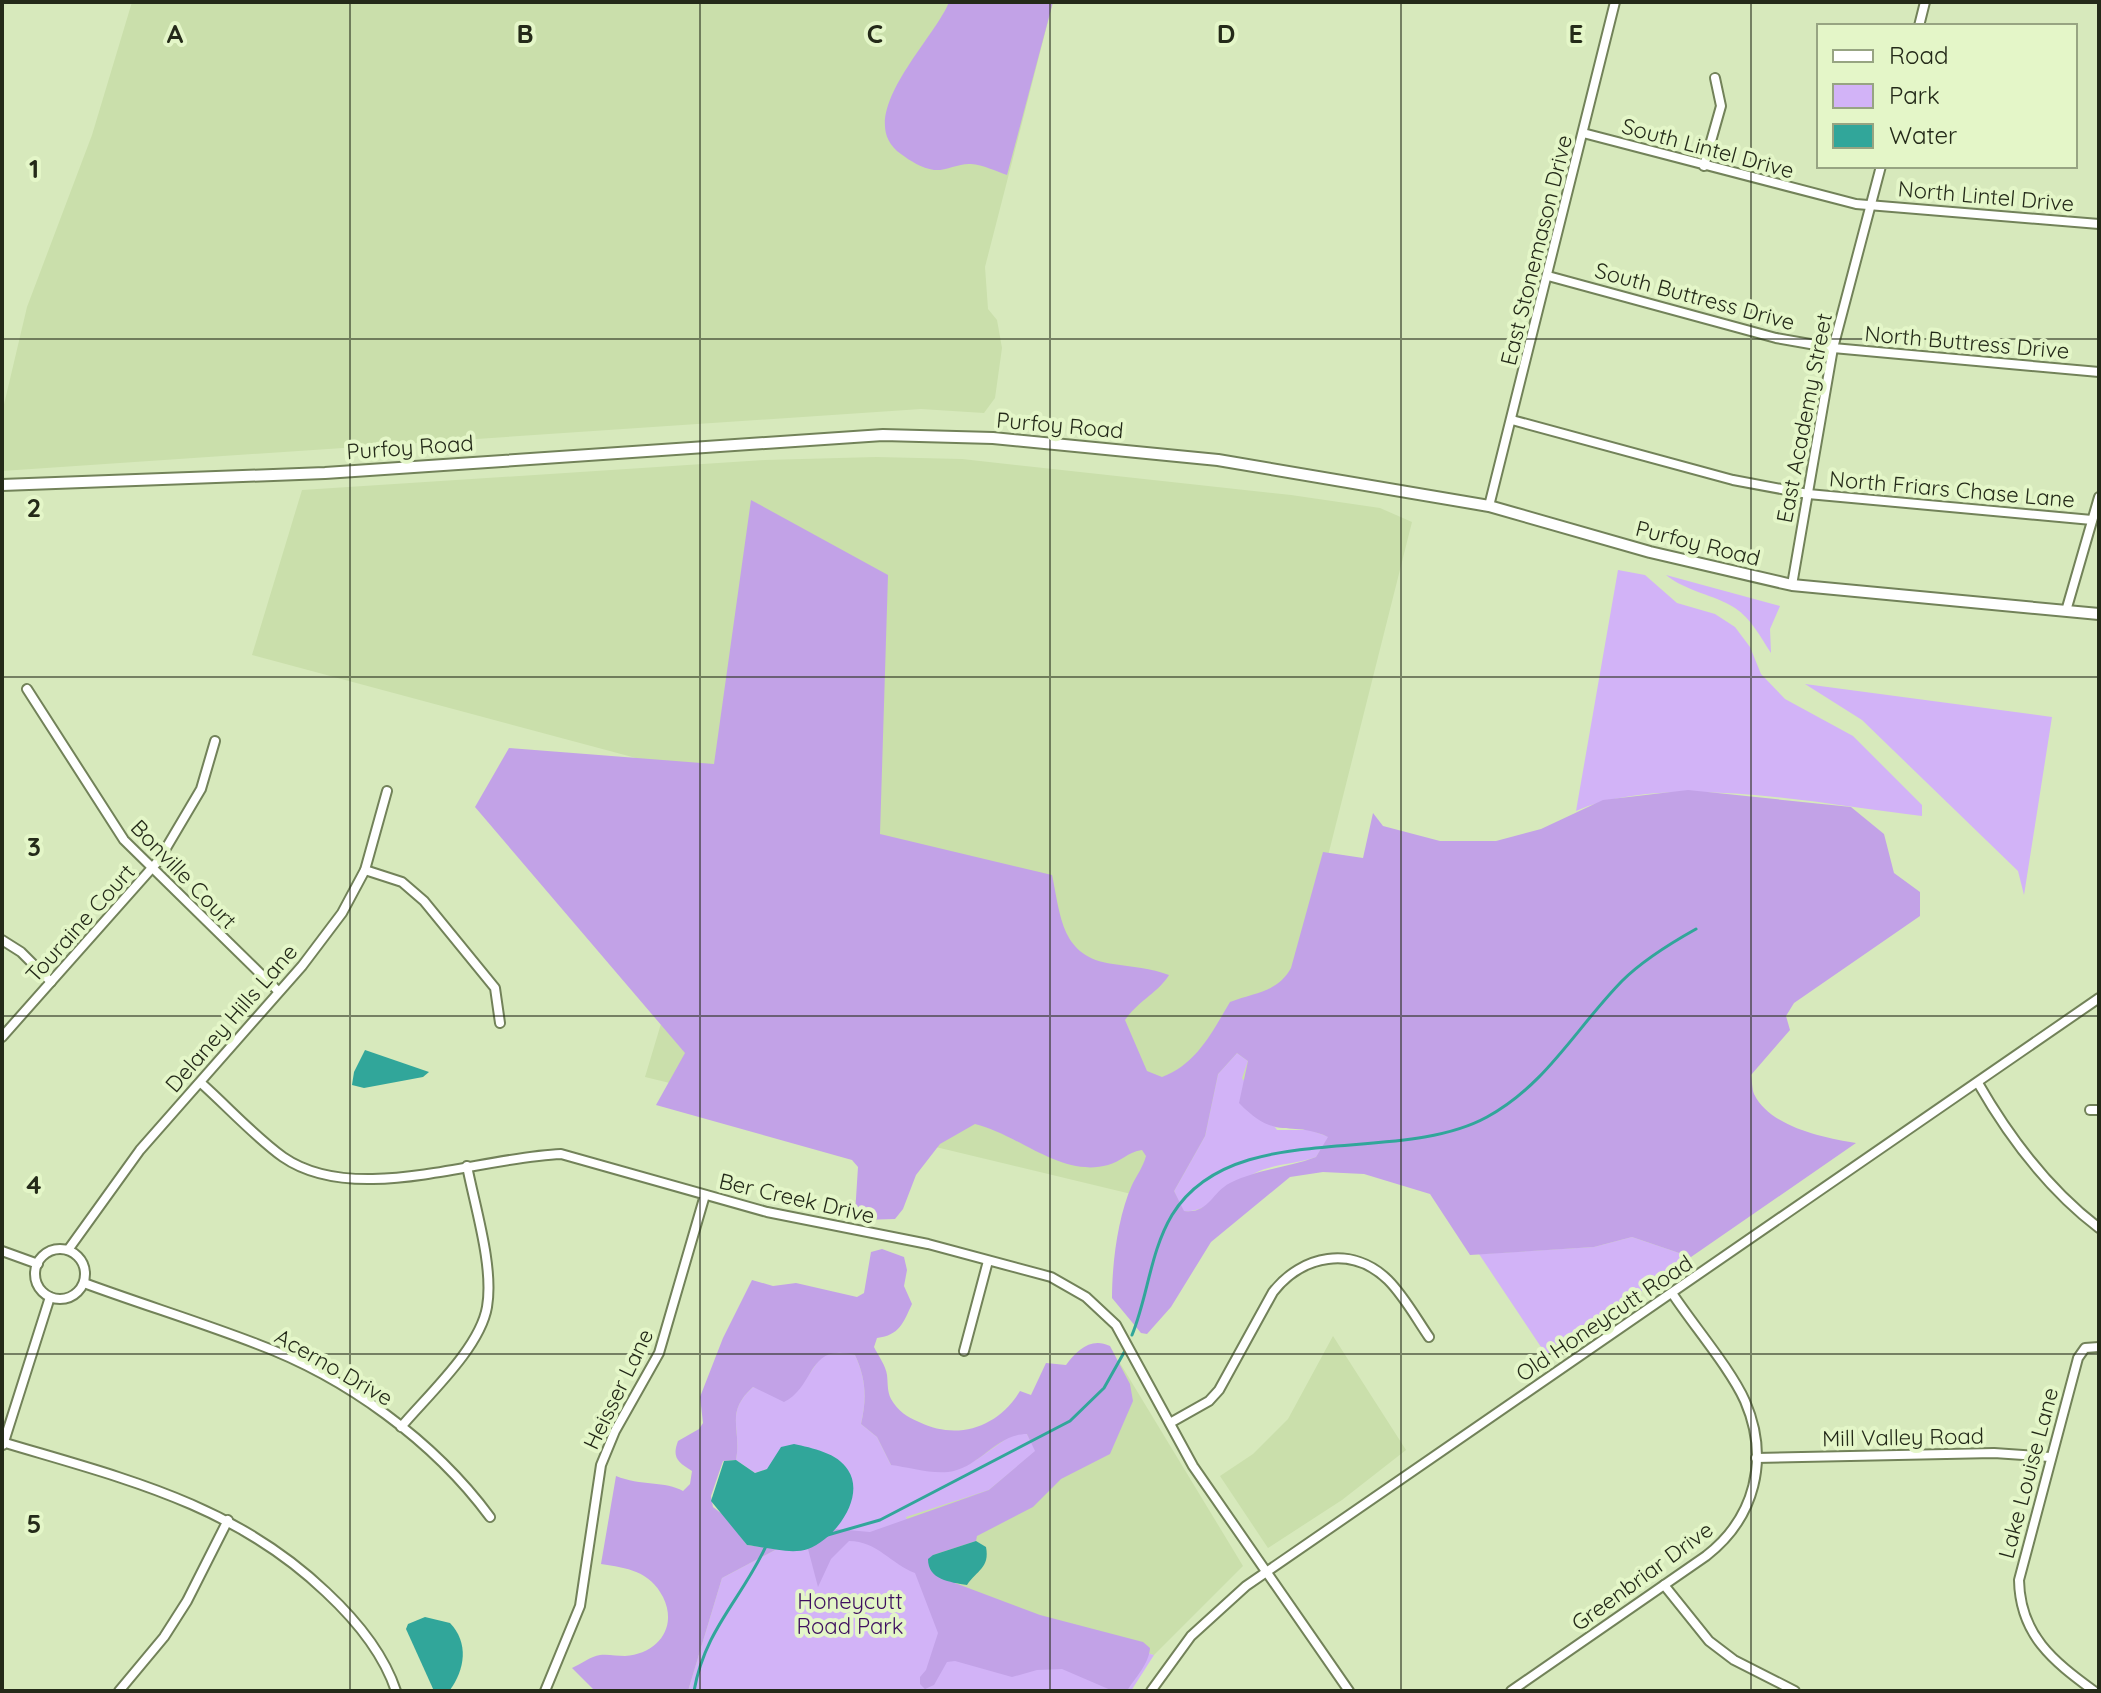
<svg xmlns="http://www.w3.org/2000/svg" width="2101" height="1693" viewBox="0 0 2101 1693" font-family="Quicksand,sans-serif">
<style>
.built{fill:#cadfab}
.green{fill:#d2b3f7}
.forest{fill:#c2a2e7;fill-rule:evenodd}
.water{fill:#31a69a}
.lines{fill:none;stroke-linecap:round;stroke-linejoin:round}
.stream{stroke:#31a69a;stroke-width:3}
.minor-casing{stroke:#728259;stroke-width:12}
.tertiary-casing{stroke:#728259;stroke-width:14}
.minor{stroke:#fff;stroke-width:8}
.tertiary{stroke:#fff;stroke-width:10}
.grid{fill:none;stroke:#242a19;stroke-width:2;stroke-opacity:0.55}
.labels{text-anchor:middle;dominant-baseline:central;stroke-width:8;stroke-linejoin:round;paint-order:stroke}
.street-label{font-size:22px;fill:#242a19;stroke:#e4f6c8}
.park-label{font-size:22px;fill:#3e0f60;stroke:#e4f6c8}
.grid-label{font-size:26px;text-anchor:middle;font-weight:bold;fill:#242a19;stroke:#e4f6c8;stroke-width:8;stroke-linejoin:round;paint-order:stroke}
</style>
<rect width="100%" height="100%" fill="#d7e9bc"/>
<g class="built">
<path d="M132,2H1053L985,267L988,309L997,320L1002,348L995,398L984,413L921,409L2,471V413L27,307L92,135Z"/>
<path d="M876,457L962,459L1291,495L1380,508L1412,522L1298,975L1231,1218L645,1077L733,784L252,655L302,490L765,460Z"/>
<path d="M1333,1336L1406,1450L1342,1500L1268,1548L1220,1476L1253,1454L1288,1419Z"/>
<path d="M1120,1363L1243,1566L1154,1655L940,1592L891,1503Z"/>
</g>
<g class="green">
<path d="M1618,570L1645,575L1677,603L1715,614L1735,627L1750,647L1761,674L1785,699L1853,736L1922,805V816C1823,805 1668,771 1576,811Z"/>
<path d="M1666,575L1780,606L1770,629L1771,653C1761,638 1751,618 1735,608C1713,594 1687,592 1666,575Z"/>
<path d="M1805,684L2052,717L2024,895L2018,871L1862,720Z"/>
<path d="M1237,1053L1248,1061L1242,1078L1277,1130H1310L1329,1137L1316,1157C1297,1164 1272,1164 1255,1173C1233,1185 1208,1214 1183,1211L1174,1191L1205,1136L1218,1074Z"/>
<path d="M1632,1237L1691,1257L1552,1353H1545L1479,1254L1594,1247Z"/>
<path d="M838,1350L855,1355C866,1379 867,1398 861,1424L877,1437L891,1465L976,1460L1013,1434H1027L1036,1451L989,1490L906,1517L940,1592L1154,1655L1131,1691H688L722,1578L777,1549H808L767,1469L755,1473L736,1460C742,1428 724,1413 753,1387L767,1392L808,1376L821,1357Z"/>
</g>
<g class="forest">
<path d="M949,2H1053L1007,175C996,171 983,165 971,164C959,163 946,171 934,170C922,168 910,161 901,154C850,118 935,39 949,2Z"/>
<path d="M751,500L888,575L880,834L1052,875C1061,917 1061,957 1113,964C1132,967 1151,968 1169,975C1158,993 1139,1000 1125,1020L1147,1071L1162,1077C1197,1064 1212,1032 1230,1002C1255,992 1277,993 1291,968L1323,852L1363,858L1373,813L1383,826L1440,841H1496L1541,829L1603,800L1688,790L1851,807L1884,834L1894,873L1920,892V916L1794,1003L1786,1016L1790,1030L1751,1075C1752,1080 1752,1089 1754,1094C1770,1127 1824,1138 1856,1143L1691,1257L1632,1237L1594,1247L1470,1255L1430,1194L1364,1174L1323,1172L1290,1177L1211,1242L1171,1307L1147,1334L1141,1333L1112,1298C1112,1263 1118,1216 1132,1185C1137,1175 1143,1167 1146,1156L1142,1150C1128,1152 1120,1162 1108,1165C1061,1178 1018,1134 975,1124L940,1144L916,1175L903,1209L895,1219L862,1220L855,1214L858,1167L852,1160L656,1105L685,1053L475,807L509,748L714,764ZM1237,1053L1248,1061L1239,1103C1278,1143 1289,1119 1328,1137L1316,1157C1287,1168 1258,1169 1230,1183C1211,1193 1209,1214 1184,1211L1174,1191L1205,1136L1218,1074Z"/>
<path d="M882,1249L904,1257L907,1270L904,1286L912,1304C903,1323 900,1335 877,1338L874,1347C878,1355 886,1366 887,1375C888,1383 887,1391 891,1399C898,1411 907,1417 919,1422C958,1441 998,1427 1020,1391L1031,1395L1046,1363L1066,1365C1077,1350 1091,1337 1110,1346L1130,1384L1133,1401L1110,1454L1061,1479L1033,1507L977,1536L976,1541L933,1555L955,1583L1040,1615L1143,1642L1150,1648C1149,1664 1135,1678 1127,1691H1113L1062,1669L1037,1670L1012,1677L955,1661L947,1662L934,1685L925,1689L920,1684V1677L926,1670L938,1633L915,1573C891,1564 877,1541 849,1541L831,1559L818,1587L808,1549L836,1529L870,1532L989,1490L1035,1451L1027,1434C996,1434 978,1469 948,1472C930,1474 908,1467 891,1465L877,1437L861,1424C867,1398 866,1379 855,1355C807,1342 816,1386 784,1402L753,1387C724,1413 742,1428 736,1460L723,1461L711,1496L713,1507L726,1517L747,1545L777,1549L722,1578L688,1691H595L572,1668C581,1664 591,1656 600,1655C608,1654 617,1656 625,1656C658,1654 678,1627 663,1597C650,1571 627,1568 601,1564L616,1476C640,1486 666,1481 683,1491L690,1484L692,1471C677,1462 672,1457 678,1441L699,1429L703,1423L700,1397L723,1338L752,1280L773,1286L796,1283L857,1297L864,1293L871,1252Z"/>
</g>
<g class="water">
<path d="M365,1050L429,1072L423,1077L364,1088L352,1085L354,1072Z"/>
<path d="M794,1444C812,1448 838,1453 848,1470C866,1497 835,1539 808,1549C791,1555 765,1547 747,1545L711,1501L724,1461L736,1460L755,1473L767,1469L781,1447Z"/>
<path d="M976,1541L986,1547C990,1568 977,1570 967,1585C950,1582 928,1580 928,1559L933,1555Z"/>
<path d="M425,1617L450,1623C469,1643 465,1669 450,1690L434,1691L406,1629L408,1624Z"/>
</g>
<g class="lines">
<g class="stream">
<path d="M1132,1335C1148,1296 1150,1252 1172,1215C1233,1116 1396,1167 1487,1117C1546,1085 1576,1028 1622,981C1643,960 1671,943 1696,929"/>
<path d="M824,1536L880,1520L1070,1421L1104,1388L1126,1349"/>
<path d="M694,1691C705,1629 741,1600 766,1546"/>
</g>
<defs>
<g id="minor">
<path d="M1919,26L1925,2"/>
<path d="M1583,133L1856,204L2099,224"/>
<path d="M1704,166L1721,106L1715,78"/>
<path d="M1548,276L1776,338L1833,348L2099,372"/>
<path d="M1512,420L1733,480L1808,494L2092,520"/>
<path d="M1489,506L1615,2"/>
<path d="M1792,585L1833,348L1881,166"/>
<path d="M2066,611L2099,497"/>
<path d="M27,689L124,840L278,991"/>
<path d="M365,870L402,882L424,901L495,988L500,1023"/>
<path d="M2,940L21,952L51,982"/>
<path d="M2,1037L159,860L201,789L215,741"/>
<path d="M201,1083C228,1107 254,1136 283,1157C355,1207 478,1157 561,1154L767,1212L928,1244L1051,1277L1086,1297L1116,1325L1193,1466L1349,1691"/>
<path d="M1978,1083C2009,1137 2049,1190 2099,1228"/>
<path d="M2090,1110H2099"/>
<circle cx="60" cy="1274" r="25"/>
<path d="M68,1250L140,1150L302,966L342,913L365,870L387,791"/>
<path d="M2,1251L38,1264"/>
<path d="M84,1283C141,1304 200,1322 257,1344C346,1377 434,1441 490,1517"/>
<path d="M964,1351L988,1261"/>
<path d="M1170,1423L1209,1401L1219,1390L1273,1292C1302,1255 1352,1245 1388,1280C1404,1296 1416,1318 1429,1337"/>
<path d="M401,1427C427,1396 480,1348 487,1307C494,1267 475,1207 467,1166"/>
<path d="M2,1442C122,1478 233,1503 326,1592C356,1620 383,1652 396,1691"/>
<path d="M3,1445L50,1297"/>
<path d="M1756,1458L1994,1453L2050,1457"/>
<path d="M1664,1585L1709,1641L1734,1660L1795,1691"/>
<path d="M119,1691L164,1637L187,1601L228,1520"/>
<path d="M545,1691L580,1606L601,1465L615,1431L659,1353L705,1195"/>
<path d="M1151,1691L1191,1636L1246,1586L2099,998"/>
<path d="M1511,1691L1706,1556C1755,1518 1770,1459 1745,1401C1730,1368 1693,1325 1672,1293"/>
<path d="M2094,1691C2053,1661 2020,1635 2019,1580L2078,1358L2085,1348L2099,1347"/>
</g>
<path id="tertiary" d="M2,485L325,473L883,435L993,438L1218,460L1489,506L1650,552L1792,585L2099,614"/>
</defs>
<use href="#minor" class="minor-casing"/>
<use href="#tertiary" class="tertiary-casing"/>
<use href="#minor" class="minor"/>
<use href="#tertiary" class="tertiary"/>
</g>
<path class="grid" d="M350,2V1691M700,2V1691M1050,2V1691M1401,2V1691M1751,2V1691M2,339H2099M2,677H2099M2,1016H2099M2,1354H2099"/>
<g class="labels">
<g class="street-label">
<text transform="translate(1708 148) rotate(15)">South Lintel Drive</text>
<text transform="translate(1986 196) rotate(5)">North Lintel Drive</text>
<text transform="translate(1536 250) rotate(-76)">East Stonemason Drive</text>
<text transform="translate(1695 296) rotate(15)">South Buttress Drive</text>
<text transform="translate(1967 342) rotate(5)">North Buttress Drive</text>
<text transform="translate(1804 418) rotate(-79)">East Academy Street</text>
<text transform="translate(1060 425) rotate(5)">Purfoy Road</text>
<text transform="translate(410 447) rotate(-4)">Purfoy Road</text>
<text transform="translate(1952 489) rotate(5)">North Friars Chase Lane</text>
<text transform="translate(1698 543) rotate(14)">Purfoy Road</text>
<text transform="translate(184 874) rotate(46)">Bonville Court</text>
<text transform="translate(80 923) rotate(-48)">Touraine Court</text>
<text transform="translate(231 1018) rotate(-49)">Delaney Hills Lane</text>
<text transform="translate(797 1198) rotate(13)">Ber Creek Drive</text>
<text transform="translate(1604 1318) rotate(-34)">Old Honeycutt Road</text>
<text transform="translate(334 1367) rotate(30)">Acerno Drive</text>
<text transform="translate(618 1389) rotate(-64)">Heisser Lane</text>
<text transform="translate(1903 1437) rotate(-1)">Mill Valley Road</text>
<text transform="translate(2028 1473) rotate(-75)">Lake Louise Lane</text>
<text transform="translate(1642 1576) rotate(-36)">Greenbriar Drive</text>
</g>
<g class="park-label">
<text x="850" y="1601">Honeycutt<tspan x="850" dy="25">Road Park</tspan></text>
</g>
</g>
<g class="grid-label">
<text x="175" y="43">A</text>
<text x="525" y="43">B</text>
<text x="875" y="43">C</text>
<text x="1226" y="43">D</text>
<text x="1576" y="43">E</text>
<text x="34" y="178">1</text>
<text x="34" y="517">2</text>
<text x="34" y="856">3</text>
<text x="34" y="1194">4</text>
<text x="34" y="1533">5</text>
</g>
<rect width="2101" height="1693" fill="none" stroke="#242a19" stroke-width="8"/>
<rect x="1817" y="24" width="260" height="144" fill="#e4f6c8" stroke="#97a482" stroke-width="2"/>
<rect x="1833" y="50" width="40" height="12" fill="#ffffff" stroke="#97a482" stroke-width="2"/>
<text x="1889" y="64" font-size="24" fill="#242a19">Road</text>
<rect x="1833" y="84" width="40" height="24" fill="#d2b3f7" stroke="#97a482" stroke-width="2"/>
<text x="1889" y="104" font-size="24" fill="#242a19">Park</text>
<rect x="1833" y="124" width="40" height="24" fill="#31a69a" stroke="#97a482" stroke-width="2"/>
<text x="1889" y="144" font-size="24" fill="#242a19">Water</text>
</svg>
